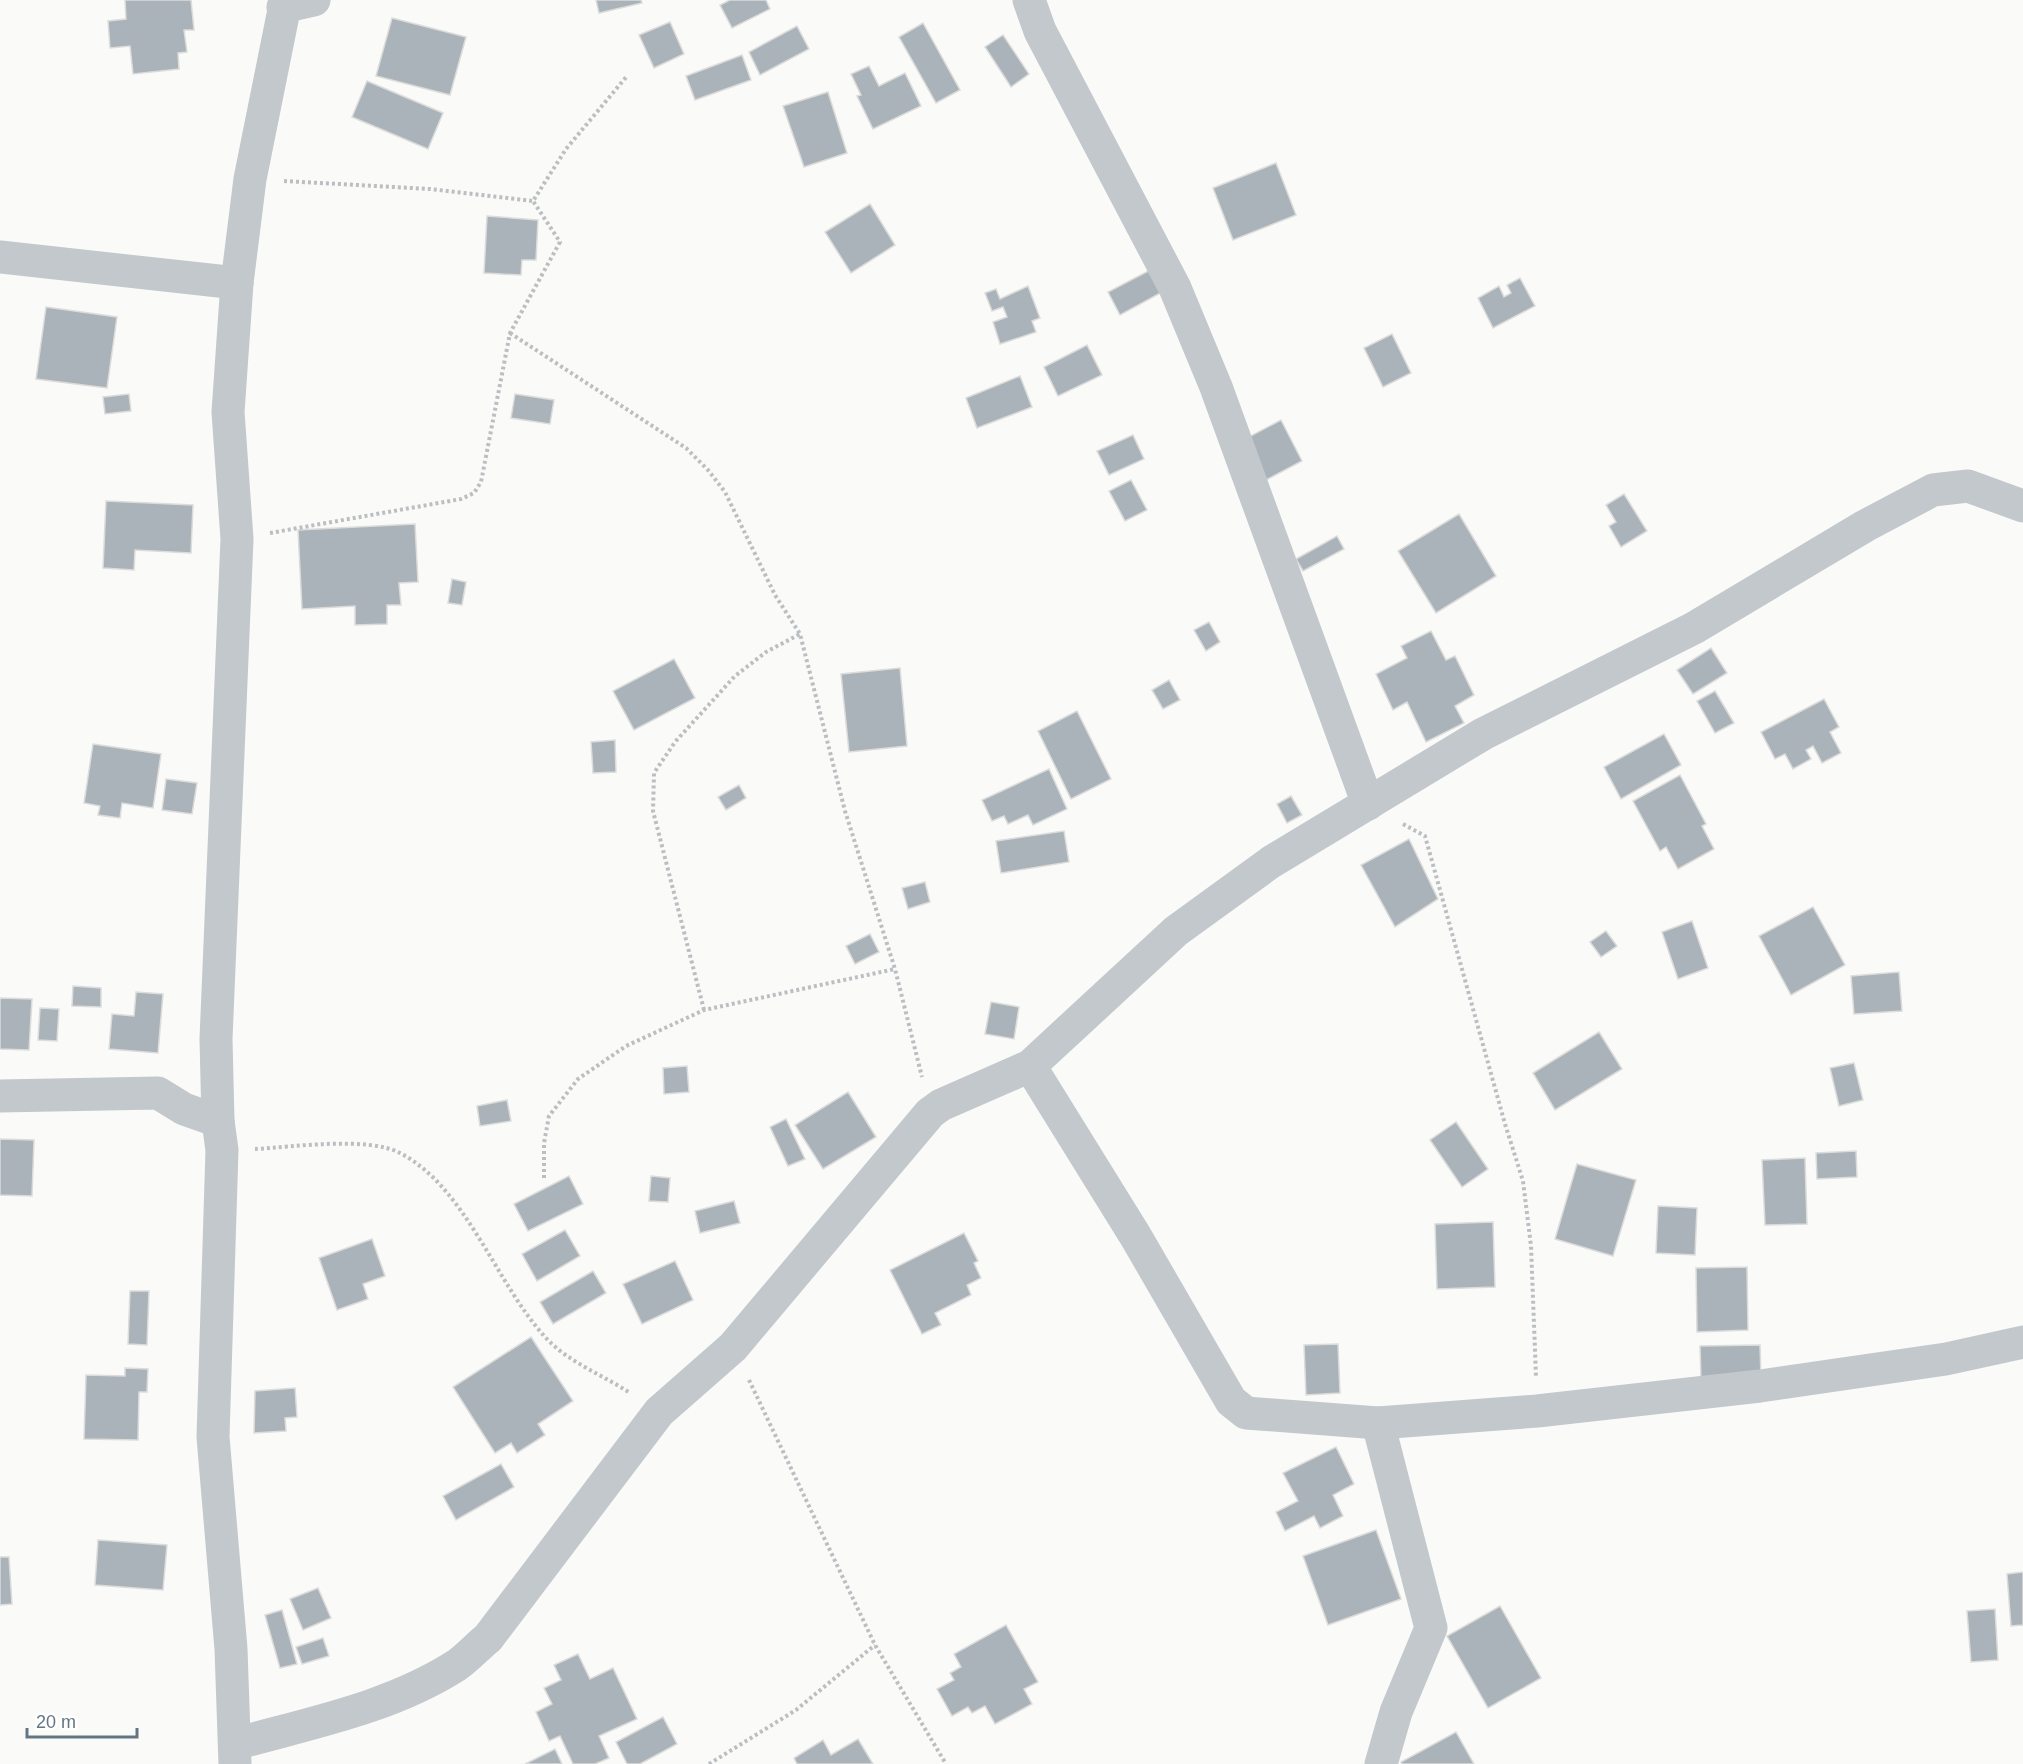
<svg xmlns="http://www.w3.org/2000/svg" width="2023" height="1764" viewBox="0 0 2023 1764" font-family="Helvetica,sans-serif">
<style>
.building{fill:#aab3b9;stroke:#dcdcda;stroke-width:1.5}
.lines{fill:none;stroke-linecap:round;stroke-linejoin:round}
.path{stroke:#bbbfc2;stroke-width:4;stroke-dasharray:3 3;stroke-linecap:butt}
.minor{stroke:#c3c8cc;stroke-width:33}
</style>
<rect width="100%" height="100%" fill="#fafaf8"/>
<g class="building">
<path d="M125,0H191L194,30H184L187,52L178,53L179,69L133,74L130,46L110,48L108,21L126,19Z"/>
<path d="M596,0H641L642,3L599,13Z"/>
<path d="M730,0H766L770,9L732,28L720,5Z"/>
<path d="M392,18L466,37L450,95L376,76Z"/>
<path d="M670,22L684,54L654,68L639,35Z"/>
<path d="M923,23L960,90L936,103L899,37Z"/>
<path d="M797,26L809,49L760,75L749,52Z"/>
<path d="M1003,35L1029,74L1011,87L985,47Z"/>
<path d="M742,55L751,80L695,100L686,76Z"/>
<path d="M869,66L879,86L905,73L921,106L873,129L857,96L861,95L851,74Z"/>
<path d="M367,81L443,113L428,149L352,117Z"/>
<path d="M828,92L847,153L804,167L783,106Z"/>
<path d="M1276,163L1296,215L1233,240L1213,188Z"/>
<path d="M870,204L895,245L851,273L825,232Z"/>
<path d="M487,216L538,220L536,260H522L521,275L484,273Z"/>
<path d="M1154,268L1166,290L1120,315L1108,292Z"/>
<path d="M1520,278L1535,306L1493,328L1478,298L1499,286L1504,297L1511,293L1507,285Z"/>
<path d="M1028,286L1040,318L1032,321L1036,332L1000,344L993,322L1007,317L1003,307L992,311L985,293L996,289L1000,299Z"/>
<path d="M46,307L117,317L107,388L36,379Z"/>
<path d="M1392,334L1411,373L1383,387L1364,348Z"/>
<path d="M1087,345L1102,375L1058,396L1044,367Z"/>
<path d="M1020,376L1032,407L977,428L966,398Z"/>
<path d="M129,394L131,411L105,414L103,397Z"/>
<path d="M515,394L554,400L550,424L511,418Z"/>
<path d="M1281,420L1302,461L1264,481L1243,440Z"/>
<path d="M1133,435L1144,459L1109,475L1097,451Z"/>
<path d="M1131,480L1147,510L1125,521L1109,491Z"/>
<path d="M1624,494L1647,531L1621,547L1609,526L1616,522L1606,505Z"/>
<path d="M106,501L193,505L191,553L135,550L134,570L103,568Z"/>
<path d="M1459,514L1496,576L1436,613L1398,551Z"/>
<path d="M415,524L418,582L399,583L401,605H387V624L355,625V606L302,609L298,530Z"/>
<path d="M1337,536L1344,549L1303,571L1296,559Z"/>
<path d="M452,579L466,582L462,605L448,603Z"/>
<path d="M1209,622L1220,642L1206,651L1194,630Z"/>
<path d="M1431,631L1446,660L1455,656L1474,695L1455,706L1464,723L1426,742L1407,702L1393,710L1376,674L1407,658L1401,646Z"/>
<path d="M1711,648L1727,673L1693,694L1677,670Z"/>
<path d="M674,659L695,698L634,730L613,691Z"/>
<path d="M900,668L907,746L849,752L841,674Z"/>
<path d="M1169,680L1180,700L1163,709L1152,690Z"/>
<path d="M1715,691L1734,723L1715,733L1697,701Z"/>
<path d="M1824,699L1839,727L1830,732L1841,753L1822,763L1813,746L1806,750L1811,759L1793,769L1785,754L1775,759L1761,732Z"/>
<path d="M1077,711L1111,779L1071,799L1038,731Z"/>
<path d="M1664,734L1681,765L1621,799L1604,767Z"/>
<path d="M615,740L616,772L593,773L591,742Z"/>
<path d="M93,744L161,754L153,808L122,803L120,818L98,815L100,806L84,803Z"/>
<path d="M1049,769L1067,809L1033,825L1028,815L1008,824L1004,816L992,821L982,800Z"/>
<path d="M1680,775L1706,824L1702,826L1714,849L1678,869L1666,847L1660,851L1633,801Z"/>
<path d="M166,779L197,783L192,814L162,810Z"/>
<path d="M739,785L746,798L726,810L718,797Z"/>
<path d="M1291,796L1302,815L1287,823L1277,804Z"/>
<path d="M1064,831L1069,862L1001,873L996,841Z"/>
<path d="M1409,839L1438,899L1395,927L1361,865Z"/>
<path d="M925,882L930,902L908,909L902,888Z"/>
<path d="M1813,907L1845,965L1791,995L1759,936Z"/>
<path d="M1692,921L1708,968L1678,979L1662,932Z"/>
<path d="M1606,931L1617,946L1601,957L1590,942Z"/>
<path d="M870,934L879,952L855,964L846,946Z"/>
<path d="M1899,972L1902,1011L1854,1014L1851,976Z"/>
<path d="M73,986L101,988V1007L72,1006Z"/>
<path d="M136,992L163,994L158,1053L109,1049L112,1014L134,1016Z"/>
<path d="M0,998L32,999L29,1050L0,1049Z"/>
<path d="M991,1002L1019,1007L1014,1039L985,1034Z"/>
<path d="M40,1008L59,1009L57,1041L38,1040Z"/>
<path d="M1599,1032L1622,1069L1555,1110L1533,1073Z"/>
<path d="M1854,1063L1863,1100L1839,1106L1830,1068Z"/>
<path d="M687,1066L689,1092L664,1094L663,1068Z"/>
<path d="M848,1092L876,1137L823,1169L795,1125Z"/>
<path d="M507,1100L511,1121L480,1126L477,1106Z"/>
<path d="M786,1119L805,1159L788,1166L770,1127Z"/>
<path d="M1456,1122L1488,1169L1462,1187L1430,1140Z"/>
<path d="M0,1139L34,1140L32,1196L0,1195Z"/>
<path d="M1856,1151L1857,1177L1817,1179L1816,1153Z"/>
<path d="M1805,1158L1807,1224L1765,1225L1762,1160Z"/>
<path d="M1577,1164L1636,1180L1613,1256L1555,1239Z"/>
<path d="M569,1176L583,1204L528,1231L514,1204Z"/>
<path d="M651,1176L670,1178L668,1202L649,1201Z"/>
<path d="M734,1201L740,1223L700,1233L695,1211Z"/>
<path d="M1658,1206L1697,1208L1695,1255L1656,1253Z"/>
<path d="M1493,1222L1495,1287L1437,1289L1435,1224Z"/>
<path d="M565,1230L580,1256L537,1281L522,1254Z"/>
<path d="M964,1233L978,1261L974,1263L981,1278L967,1285L971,1295L935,1313L941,1325L922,1334L890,1270Z"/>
<path d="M372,1239L385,1276L363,1284L368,1299L337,1310L319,1258Z"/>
<path d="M675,1261L693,1300L642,1324L623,1284Z"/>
<path d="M1747,1267L1748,1330L1697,1332L1696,1268Z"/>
<path d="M593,1271L606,1293L553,1324L540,1302Z"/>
<path d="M130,1291H149L147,1345L128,1344Z"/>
<path d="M531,1337L573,1401L538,1424L545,1435L517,1453L511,1443L495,1453L453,1387Z"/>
<path d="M1338,1344L1340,1393L1306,1395L1304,1345Z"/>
<path d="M1760,1345L1761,1379L1701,1380L1700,1346Z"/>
<path d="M125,1368L148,1369L147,1392H139L138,1440L84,1439L86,1375L125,1376Z"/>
<path d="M295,1388L297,1417L285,1418L286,1431L254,1433L255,1391Z"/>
<path d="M1336,1447L1354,1484L1333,1495L1343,1516L1320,1528L1314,1516L1285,1531L1276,1512L1298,1501L1283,1473Z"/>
<path d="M501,1464L514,1487L456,1520L443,1496Z"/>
<path d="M1376,1530L1401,1599L1328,1625L1303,1556Z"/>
<path d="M98,1540L167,1545L163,1590L95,1585Z"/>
<path d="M0,1557H9L12,1604L0,1605Z"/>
<path d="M2023,1572V1625L2011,1626L2007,1574Z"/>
<path d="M318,1588L331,1618L303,1630L290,1599Z"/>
<path d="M1500,1606L1541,1678L1488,1708L1447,1636Z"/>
<path d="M1995,1609L1998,1660L1971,1662L1967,1611Z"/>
<path d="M282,1610L297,1664L280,1668L265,1615Z"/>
<path d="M1006,1625L1038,1682L1024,1689L1032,1704L995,1724L985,1706L972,1713L968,1707L952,1716L937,1689L954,1680L950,1673L961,1667L954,1654Z"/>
<path d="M323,1638L329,1656L302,1664L296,1647Z"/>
<path d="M578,1654L590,1679L613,1668L637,1719L599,1736L609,1758L595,1764H573L560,1736L549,1741L536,1712L552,1704L544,1688L561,1680L554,1665Z"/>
<path d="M663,1717L677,1744L640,1764H627L616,1742Z"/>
<path d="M1456,1732L1474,1764H1402L1401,1762Z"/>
<path d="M858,1739L873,1764H797L794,1758L823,1740L831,1755Z"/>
<path d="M555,1749L562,1764H525Z"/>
</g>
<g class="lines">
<g class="path">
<path d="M284,181L430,189L533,201"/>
<path d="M510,333L686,448L708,470L725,492L775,595L800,634L845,811L895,969L922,1077"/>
<path d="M270,533L461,499L474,493L481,482L510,333L560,242L533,201L566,149L627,76"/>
<path d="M1403,824L1425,836L1505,1124L1523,1181L1531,1246L1536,1377"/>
<path d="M704,1010L653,811L654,773L675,742L735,676L766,652L800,634"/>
<path d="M255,1149C293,1147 368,1136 400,1153C466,1187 496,1284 546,1338C568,1362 603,1375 630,1393"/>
<path d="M544,1178V1143L549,1116L578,1079L626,1046L704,1010L895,969"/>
<path d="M749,1380L875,1645L946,1764"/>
<path d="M709,1764L796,1710L875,1645"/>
</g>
<g class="minor">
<path d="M1029,0L1040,31L1175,288L1216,387L1368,804"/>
<path d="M283,7L314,0"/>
<path d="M0,257L237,283"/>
<path d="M1030,1066L1136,1237L1231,1401L1246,1413L1378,1423L1537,1411L1760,1386L1946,1359L2023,1342"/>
<path d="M0,1096L158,1093L184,1109L218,1121"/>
<path d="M1378,1423L1431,1628L1396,1712L1381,1764"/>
<path d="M235,1744C310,1723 390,1708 457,1665C468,1657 478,1646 488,1638L659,1412L733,1347L930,1113L941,1105L1030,1066L1176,931L1271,862L1483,734L1694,628L1865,526L1933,490L1968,486L2023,506"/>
<path d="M235,1764L231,1649L213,1437L222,1150L218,1121L216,1039L237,539L228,412L237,283L250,179L286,0"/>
</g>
</g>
<path d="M27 1728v9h110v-9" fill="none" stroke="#657683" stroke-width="3"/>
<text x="36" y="1728" font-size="18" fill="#657683" stroke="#ffffff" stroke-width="4.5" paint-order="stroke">20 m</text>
</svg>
